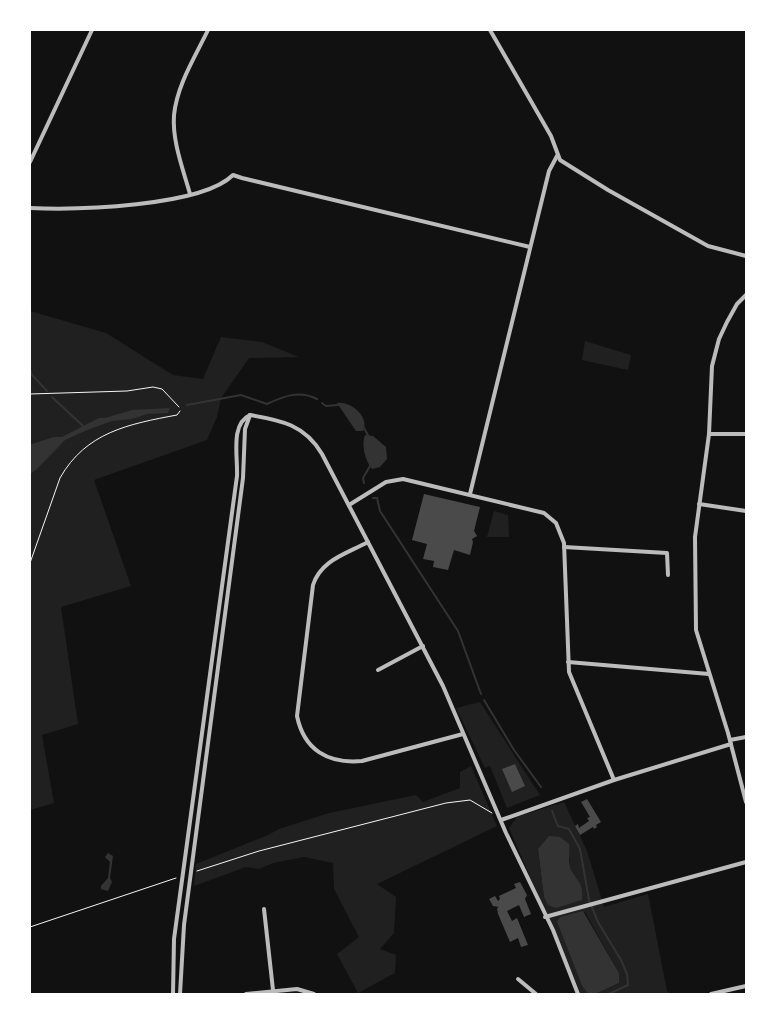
<svg xmlns="http://www.w3.org/2000/svg" width="776" height="1024" viewBox="0 0 776 1024" font-family="'PT Sans Narrow',sans-serif">
<style>
.green{fill:#202020;fill-rule:evenodd}
.water{fill:#333}
.lines{fill:none;stroke-linecap:round;stroke-linejoin:round}
.stream{stroke:#333;stroke-width:2}
.building{fill:#4a4a4a}
.path{stroke:#f5f5f5;stroke-width:1}
.minor{stroke:#bcbcbc;stroke-width:4}
</style>
<rect width="100%" height="100%" fill="#111"/>
<g class="green">
<path d="M30,311L106,333L173,375L203,379L221,337L262,342L299,357L249,358L221,398L217,417L207,440L94,480L131,586L61,607L78,724L42,735L54,803L30,810Z"/>
<path d="M585,341L631,355L628,370L582,360Z"/>
<path d="M494,511L508,515L509,537H487Z"/>
<path d="M480,702L540,795L507,808L490,766L485,768L456,708Z"/>
<path d="M471,766L497,826L377,884L396,897L394,933L380,949L396,955L395,973L358,993L337,954L359,937L334,889L333,863L304,857L273,863L259,869L246,867L194,886L196,864L268,835L279,829L329,813L416,795L423,802L460,788V772Z"/>
<path d="M564,802L587,851L604,907L648,894L667,991L671,994H595L619,983V973L585,912L557,922L582,986L591,994H581L509,828L517,817ZM538,850L570,857V869L582,900L553,907L544,897Z"/>
</g>
<g class="water">
<path d="M337,403C351,401 370,417 363,431H356Z"/>
<path d="M170,408L168,413L147,414L132,419L112,421L87,430L65,440L37,469L30,474V445L32,444L54,437H62L99,418H105L132,410Z"/>
<path d="M365,435L373,436L386,447L387,459L380,467L372,469C365,461 361,444 365,435Z"/>
<path d="M549,836L560,837L569,844C570,851 568,864 571,870C578,882 584,884 582,900L556,908L548,905L544,897L538,849Z"/>
<path d="M108,853L113,856L110,878L112,882L108,891L101,889V886L108,878L110,862L105,857Z"/>
<path d="M583,911L619,973V983L595,994H589L582,986L557,922L560,917Z"/>
</g>
<g class="lines">
<g class="stream">
<path d="M30,369L32,375L47,391"/>
<path d="M52,397L83,426"/>
<path d="M322,403L326,406L338,405"/>
<path d="M187,405L241,395L267,404C284,396 299,390 317,399"/>
<path d="M364,428L369,437"/>
<path d="M364,483L363,478L370,466"/>
<path d="M373,498H377L380,511L458,631L481,694"/>
<path d="M484,700L514,750L541,787"/>
<path d="M552,811L558,826L569,829L580,849L589,900L598,922L621,960L627,974L628,985L609,994"/>
</g>
</g>
<g class="building">
<path d="M424,494L480,507L474,531L477,536L472,539L473,542L470,555L454,550L448,570L433,567L434,561L423,559L427,544L412,540Z"/>
<path d="M515,764L525,786L512,792L502,769Z"/>
<path d="M587,799L601,822L596,825L597,827L594,829L593,827L580,835L575,826L578,824L579,828L589,821L587,818L590,817L581,802Z"/>
<path d="M520,882L527,895L525,899L531,914L524,917L519,905L507,911L512,921L517,918L528,945L521,947L518,938L510,942L498,914L497,908L499,907L493,906L489,899L495,896L498,901L500,899L499,896L516,888L514,884Z"/>
</g>
<g class="lines">
<g class="path">
<path d="M30,394L127,391L153,387L162,389L179,407"/>
<path d="M30,563L60,478C86,432 129,424 177,415L180,411"/>
<path d="M197,871L259,851L446,803L470,800L492,813"/>
<path d="M30,927L176,878"/>
</g>
<g class="minor">
<path d="M490,30L551,136L560,160L608,190L708,246L746,256"/>
<path d="M30,162L92,30"/>
<path d="M190,194C183,169 172,141 174,115C177,85 195,57 208,30"/>
<path d="M30,208C75,210 201,207 233,175L242,178L530,247"/>
<path d="M746,295L737,304L727,322L719,339L712,366L709,434L695,537L696,630L728,733L746,802"/>
<path d="M250,415C281,420 305,425 322,454L443,686L506,833L553,930L578,994"/>
<path d="M709,434H746"/>
<path d="M470,494L549,171L557,156"/>
<path d="M699,504L746,511"/>
<path d="M349,505L386,482L403,479L544,513L556,523L564,543L569,672L614,780"/>
<path d="M368,542C346,554 321,560 313,585L297,716C304,750 328,764 362,761L463,734"/>
<path d="M564,547L667,553L668,575"/>
<path d="M568,662L709,674"/>
<path d="M378,670L423,646"/>
<path d="M730,740L746,737"/>
<path d="M501,820L614,780L731,744"/>
<path d="M264,909L273,990"/>
<path d="M545,917L746,862"/>
<path d="M518,979L536,994"/>
<path d="M173,994L174,939L237,476C238,457 230,424 250,415"/>
<path d="M180,994L184,925L243,478L245,429L250,415"/>
<path d="M246,994L297,989L314,994"/>
<path d="M711,994L746,986"/>
</g>
</g>
<rect width="776" height="1024" fill="none" stroke="#ffffff" stroke-width="62"/>
</svg>
